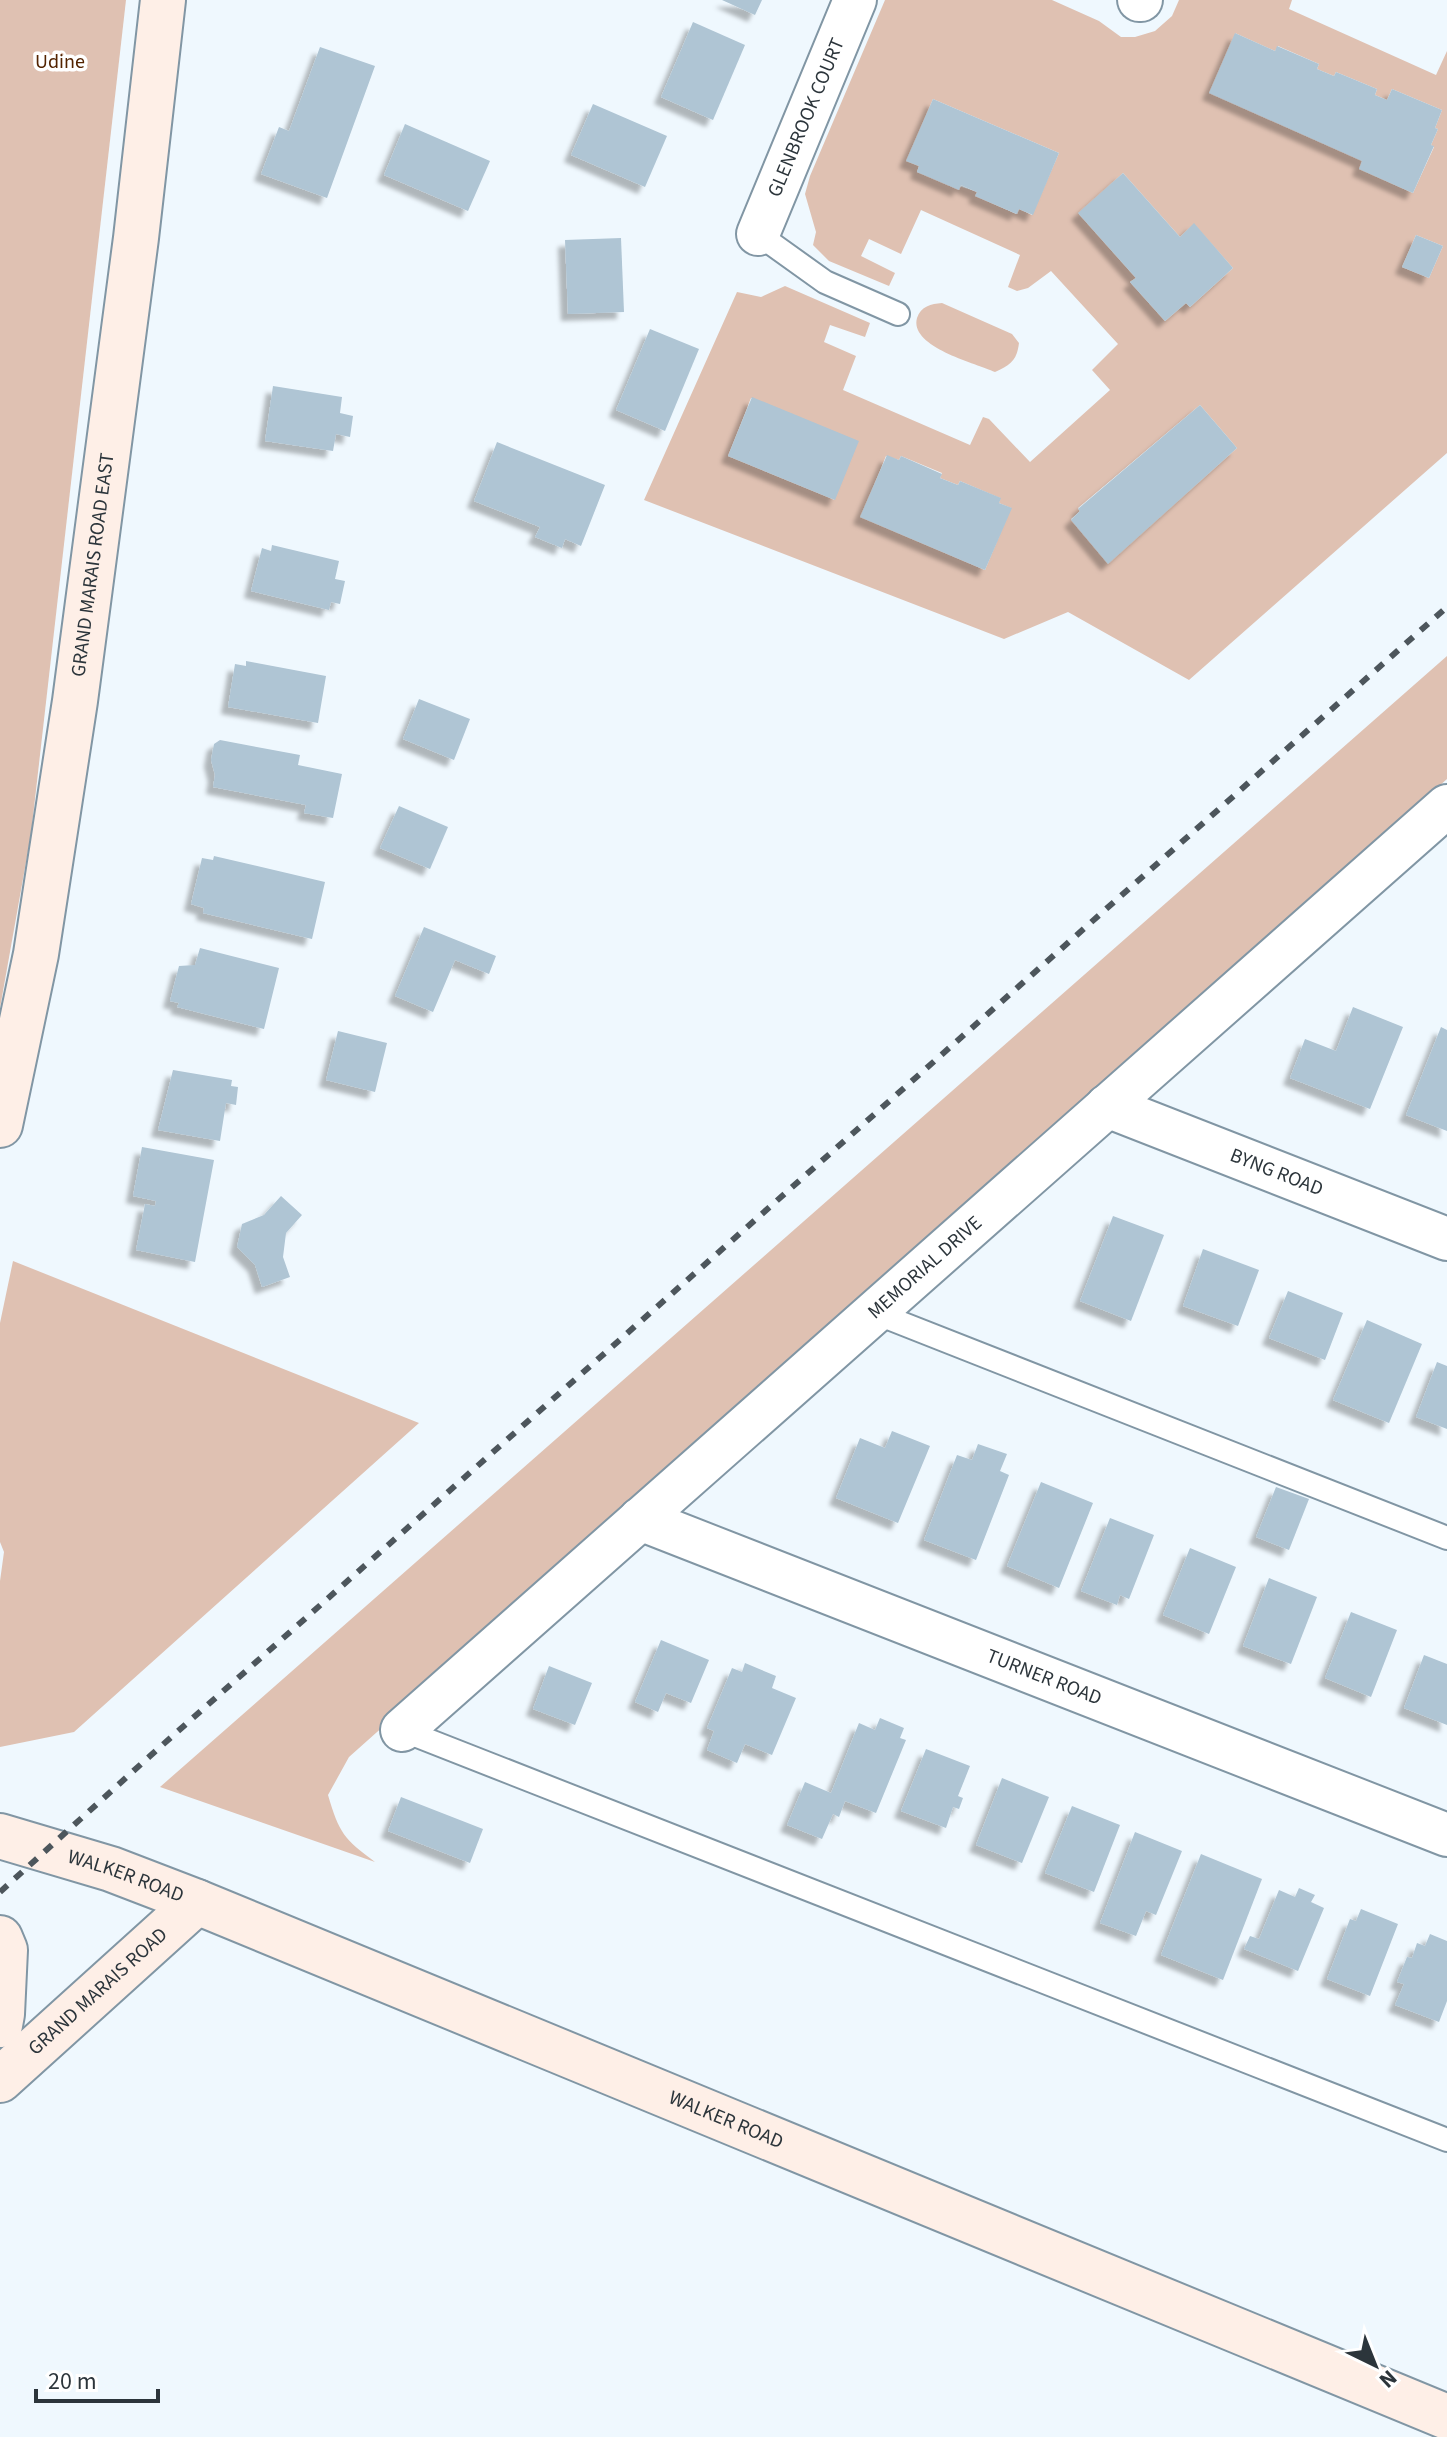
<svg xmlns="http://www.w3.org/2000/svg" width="1447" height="2437" viewBox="0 0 1447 2437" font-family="'Source Sans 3',sans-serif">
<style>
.green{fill:#dfc1b2;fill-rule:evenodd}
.building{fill:#afc5d4;filter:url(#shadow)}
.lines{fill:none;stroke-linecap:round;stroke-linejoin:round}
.lane-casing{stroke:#8196a4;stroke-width:26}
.street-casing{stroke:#8196a4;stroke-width:46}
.secondary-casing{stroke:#8196a4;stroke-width:48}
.lane{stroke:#fff;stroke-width:22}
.street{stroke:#fff;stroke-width:42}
.secondary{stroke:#feefe7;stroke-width:44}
.rail{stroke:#4d565c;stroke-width:6;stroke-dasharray:10 10;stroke-linecap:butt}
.labels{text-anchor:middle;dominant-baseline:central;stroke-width:7;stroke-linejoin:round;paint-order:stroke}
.park-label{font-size:20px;fill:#532300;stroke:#fff}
.street-label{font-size:20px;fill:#2c353b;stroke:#fff}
</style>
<defs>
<filter id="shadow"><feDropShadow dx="-7" dy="7" stdDeviation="2" flood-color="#0004"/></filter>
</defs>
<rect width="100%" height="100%" fill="#eff8fe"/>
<g class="green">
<path d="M0,0H126L31,834L0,1008Z"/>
<path d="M885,0H1052L1099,21L1121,37H1135L1155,31L1172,16L1179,0H1292L1289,9L1436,75L1447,51V453L1189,680L1068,612L1004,639L644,500L737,292L761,297L785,286L870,323L865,337L830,325L824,342L856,356L843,390L970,445L983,417L989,419L1030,462L1110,390L1092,370L1118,344L1051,271L1028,288L1017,291L1008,287L1020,255L921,210L901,254L869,239L861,256L895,273L889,286L829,261L813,245L816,232L805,194L810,176ZM1235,33L1275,51L1278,46L1319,64L1317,69L1334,76L1336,72L1377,89L1375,95L1387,100L1392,89L1442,110L1435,128L1438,129L1431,145L1434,147L1413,193L1360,169L1362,161ZM933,99L1059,153L1032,215L1019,209L1016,214L976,196L977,192L917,172L919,166L907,161ZM1123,173L1180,237L1194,224L1233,268L1190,307L1186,303L1165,321L1130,282L1136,278L1079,214ZM1416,235L1443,246L1429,278L1402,267ZM751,398H752L835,500L728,456ZM1200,405L1237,448L1108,563L1071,519L1080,511L1078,508ZM886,456L899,460L901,456L942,473L940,478L958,485L960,481L1000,498L999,503L1011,508L985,570L861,517Z"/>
<path d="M942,303L1012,334L1019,343C1017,360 1011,365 995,372C975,363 909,347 917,318C921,306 931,304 942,303Z"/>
<path d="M1447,656V779L349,1757L328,1795C339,1833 344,1839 375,1862L160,1787Z"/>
<path d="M13,1261L419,1423L74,1732L0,1747V1581L4,1552L0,1542V1323Z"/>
</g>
<g class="building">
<path d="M722,0H762L755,15Z"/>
<path d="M693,22L745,45L713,120L661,97Z"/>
<path d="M1235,33L1275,51L1277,46L1319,64L1317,69L1334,76L1336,72L1377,89L1375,95L1387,100L1392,89L1442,110L1435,128L1438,129L1431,145L1434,146L1413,193L1359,169L1362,161L1209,93Z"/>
<path d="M320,47L375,66L327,198L261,174L279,127L289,131Z"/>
<path d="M933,99L1059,153L1033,215L1019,209L1017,214L975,196L977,192L961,185L959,190L917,172L919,166L906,161Z"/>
<path d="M593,104L667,136L645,187L571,155Z"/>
<path d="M405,124L490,161L468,211L384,175Z"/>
<path d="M1123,173L1180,237L1194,223L1233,268L1190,307L1186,303L1165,321L1130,282L1136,278L1078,213Z"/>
<path d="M1416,235L1443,246L1429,278L1402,267Z"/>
<path d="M621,238L624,312L568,314L565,240Z"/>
<path d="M650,329L699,349L665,431L616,410Z"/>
<path d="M273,386L342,397L340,413L353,416L350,437L336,434L333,451L265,441Z"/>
<path d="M752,397L859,441L835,500L728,456Z"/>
<path d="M1200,405L1237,448L1108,564L1071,520L1080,511L1078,509Z"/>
<path d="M497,442L605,485L581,546L565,539L562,548L535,537L540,527L474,501Z"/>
<path d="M887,455L899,460L901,456L942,474L940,478L958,485L960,481L1001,498L999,503L1012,508L985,570L860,517Z"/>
<path d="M272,545L339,561L335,579L345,581L340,604L331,602L329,610L251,591L262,548L271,551Z"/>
<path d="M246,661L326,676L318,723L228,707L235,664L246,666Z"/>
<path d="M419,699L470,719L454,760L403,739Z"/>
<path d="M220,740L300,755L298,765L342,774L333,818L304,813L306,805L213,787L215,775L211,760L214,744Z"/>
<path d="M399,806L448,827L430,869L380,848Z"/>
<path d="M214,856L325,882L312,939L203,913L204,908L191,904L202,858L213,860Z"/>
<path d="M424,927L496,956L489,974L455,960L433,1012L395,996Z"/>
<path d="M200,948L279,968L264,1029L177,1007L179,1003L170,1001L179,966L195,965Z"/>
<path d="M1353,1007L1403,1027L1370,1109L1290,1078L1305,1039L1336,1051Z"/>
<path d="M1441,1027L1447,1030V1131L1406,1115Z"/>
<path d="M338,1031L387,1043L375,1092L326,1080Z"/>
<path d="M173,1070L232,1080L231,1086L238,1087L236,1105L226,1103L220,1141L158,1130Z"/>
<path d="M142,1147L214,1160L195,1262L136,1250L145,1204L155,1206L156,1201L133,1196Z"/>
<path d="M281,1196L302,1215L286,1233L283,1257L290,1277L262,1287L255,1265L237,1247L242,1224L264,1215Z"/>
<path d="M1113,1216L1164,1235L1131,1321L1080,1301Z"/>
<path d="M1203,1249L1259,1270L1238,1326L1183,1306Z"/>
<path d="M1288,1291L1343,1313L1325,1360L1269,1338Z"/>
<path d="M1367,1320L1422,1344L1389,1423L1333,1400Z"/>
<path d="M1437,1362L1447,1366V1429L1416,1417Z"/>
<path d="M892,1431L930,1446L898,1523L836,1498L860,1438L885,1448Z"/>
<path d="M978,1444L1007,1454L1000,1471L1009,1475L976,1560L924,1540L957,1455L972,1460Z"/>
<path d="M1041,1482L1093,1503L1059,1588L1007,1566Z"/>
<path d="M1276,1487L1309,1499L1289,1550L1256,1537Z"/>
<path d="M1110,1518L1154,1535L1129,1599L1120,1595L1117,1605L1081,1591Z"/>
<path d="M1190,1548L1236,1567L1209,1634L1163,1615Z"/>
<path d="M1269,1578L1317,1597L1291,1664L1243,1646Z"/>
<path d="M1351,1612L1397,1630L1371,1697L1325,1678Z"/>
<path d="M661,1640L709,1660L691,1703L666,1693L658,1712L635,1702Z"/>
<path d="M1424,1655L1447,1664V1725L1404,1708Z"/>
<path d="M745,1663L776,1676L772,1688L796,1698L772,1755L745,1744L737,1763L707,1750L714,1731L707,1728L732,1668L742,1672Z"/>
<path d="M549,1666L592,1683L575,1725L533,1709Z"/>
<path d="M880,1718L904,1728L900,1738L906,1740L876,1813L845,1801L839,1817L833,1814L822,1839L787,1825L805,1782L831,1793L859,1723L875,1730Z"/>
<path d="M926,1749L970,1766L958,1796L963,1798L959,1809L953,1807L946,1828L901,1811Z"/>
<path d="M1002,1778L1049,1797L1022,1863L976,1845Z"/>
<path d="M401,1797L483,1829L470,1863L388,1831Z"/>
<path d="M1072,1806L1120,1825L1094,1892L1045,1873Z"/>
<path d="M1135,1832L1182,1851L1156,1915L1146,1911L1136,1936L1100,1923Z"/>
<path d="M1201,1854L1262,1879L1223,1980L1161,1955Z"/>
<path d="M1299,1888L1315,1895L1311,1902L1324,1908L1298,1971L1244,1949L1250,1936L1259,1939L1279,1890L1295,1897Z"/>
<path d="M1361,1909L1398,1924L1370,1996L1327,1979L1350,1919L1356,1921Z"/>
<path d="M1430,1934L1447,1941V2001L1439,2022L1395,2005L1404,1984L1397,1982L1407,1957L1412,1958L1417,1943L1425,1946Z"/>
</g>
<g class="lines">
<defs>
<g id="lane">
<path d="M758,234L825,282L898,314"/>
<path d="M873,1312L1447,1538"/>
<path d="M402,1730L1447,2140"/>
</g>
<g id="street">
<path d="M1139,0H1141"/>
<path id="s1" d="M758,234L855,0"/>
<path id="s2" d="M1107,1106L1447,1239"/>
<path id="s3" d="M640,1519L1447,1835"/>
<path id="s4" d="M402,1730L1447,806"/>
</g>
<g id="secondary">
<path id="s5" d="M0,1125L36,954L75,701L136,238L163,0"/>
<path id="s6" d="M0,1836L111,1869L197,1902L1447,2417"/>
<path d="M0,1938L5,1950L2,2014L0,2025"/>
<path id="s7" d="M0,2080L197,1902"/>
</g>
</defs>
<use href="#lane" class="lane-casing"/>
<use href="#street" class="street-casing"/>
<use href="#secondary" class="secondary-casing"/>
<use href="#lane" class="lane"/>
<use href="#street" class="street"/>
<use href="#secondary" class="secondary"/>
<path class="rail" d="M0,1892L150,1756L1447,607"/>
</g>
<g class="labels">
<g class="park-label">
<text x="60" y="62">Udine</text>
</g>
<g class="street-label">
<text stroke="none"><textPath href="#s1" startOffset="126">GLENBROOK COURT</textPath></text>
<text stroke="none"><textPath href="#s5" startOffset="568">GRAND MARAIS ROAD EAST</textPath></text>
<text stroke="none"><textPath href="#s2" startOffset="182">BYNG ROAD</textPath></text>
<text stroke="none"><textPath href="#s4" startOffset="698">MEMORIAL DRIVE</textPath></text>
<text stroke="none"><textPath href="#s3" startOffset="434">TURNER ROAD</textPath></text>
<text stroke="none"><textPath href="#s6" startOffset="132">WALKER ROAD</textPath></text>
<text stroke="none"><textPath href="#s7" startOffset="132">GRAND MARAIS ROAD</textPath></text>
<text stroke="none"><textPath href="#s6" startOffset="780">WALKER ROAD</textPath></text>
</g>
</g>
<g transform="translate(1375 2365) rotate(137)" stroke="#ffffff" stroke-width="6" paint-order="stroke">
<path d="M0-6L14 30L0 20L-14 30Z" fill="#2c353b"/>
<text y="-12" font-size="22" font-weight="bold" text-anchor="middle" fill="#2c353b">N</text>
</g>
<path d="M36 2389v12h122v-12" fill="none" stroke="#2c353b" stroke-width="4"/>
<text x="48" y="2389" font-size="24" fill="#2c353b" stroke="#ffffff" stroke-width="6" paint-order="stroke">20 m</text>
</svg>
